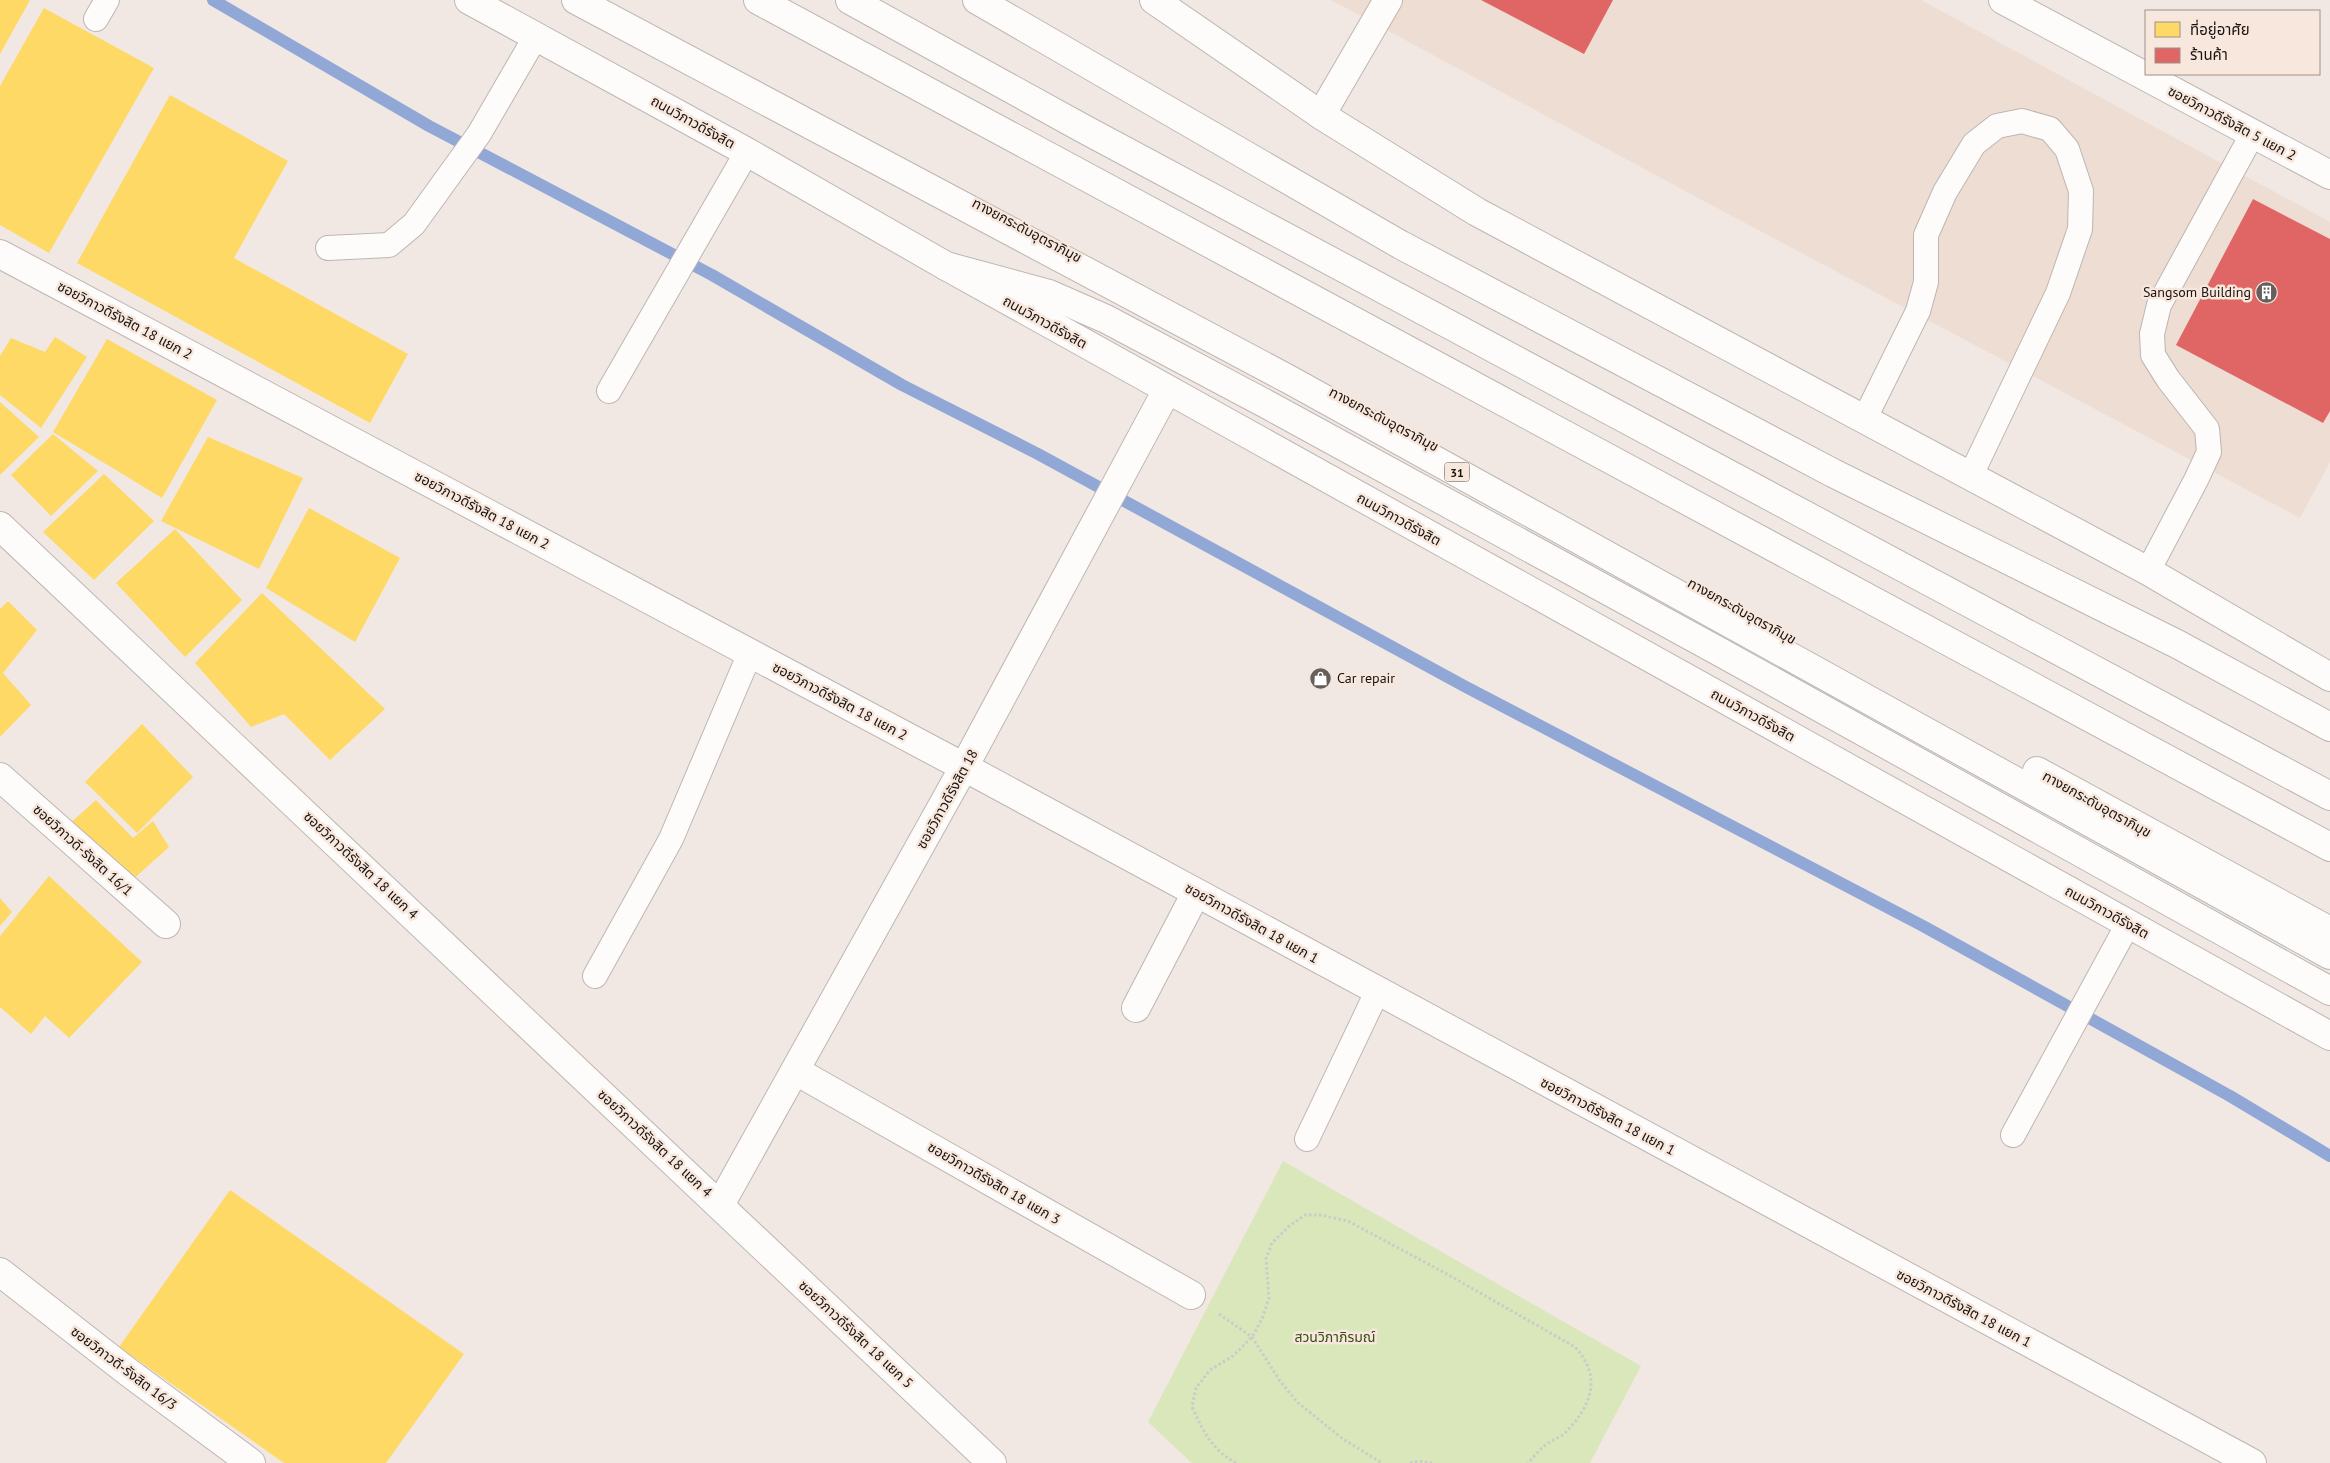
<svg xmlns="http://www.w3.org/2000/svg" width="2330" height="1463" viewBox="0 0 2330 1463" font-family="'PT Sans','Noto Sans Thai',sans-serif">
<style>
.built{fill:#eeddd2}
.green{fill:#dae7bb}
.homes{fill:#ffd966}
.shops{fill:#e06666}
.lines{fill:none;stroke-linecap:round;stroke-linejoin:round}
.stream{stroke:#91a8d7;stroke-width:12}
.lane-casing{stroke:#bdb6b2;stroke-width:26}
.street-casing{stroke:#bdb6b2;stroke-width:30}
.secondary-casing{stroke:#bdb6b2;stroke-width:30}
.highway-casing{stroke:#bdb6b2;stroke-width:30}
.path{stroke:#cdcaca;stroke-width:3;stroke-dasharray:2.5 2.5;stroke-linecap:butt}
.lane{stroke:#fdfcfb;stroke-width:24}
.street{stroke:#fdfcfb;stroke-width:28}
.secondary{stroke:#fdfcfb;stroke-width:28}
.highway{stroke:#fdfcfb;stroke-width:28}
.labels{text-anchor:middle;dominant-baseline:central;stroke-width:5;stroke-linejoin:round;paint-order:stroke}
.shield{fill:#f7e7dd;stroke:#5c534e;stroke-width:1}
.shield-label{font-size:12px;font-weight:bold;fill:#191310}
.street-label{font-size:14px;fill:#191310;stroke:#f7e7dd}
.poi-label{font-size:14px;fill:#191310;stroke:#f7e7dd;text-anchor:end}
.park-label{font-size:14px;fill:#384d13;stroke:#f7e7dd}
</style>
<rect width="100%" height="100%" fill="#f1e8e3"/>
<path class="built" d="M1331,0H1921L2330,222V462L2300,518L1700,199Z"/>
<path class="green" d="M1283,1161L1641,1366L1590,1463H1192L1148,1422Z"/>
<g class="homes">
<path d="M0,0H30L0,54Z"/>
<path d="M44,8L154,68L49,253L0,225V86Z"/>
<path d="M170,95L288,161L234,258L408,354L370,423L77,263Z"/>
<path d="M55,337L87,357L41,428L0,395V356L11,338L45,352Z"/>
<path d="M107,339L217,400L162,498L53,432Z"/>
<path d="M0,402L39,437L0,475Z"/>
<path d="M53,434L98,471L51,516L11,475Z"/>
<path d="M208,437L303,478L259,569L161,521Z"/>
<path d="M104,474L154,521L94,580L43,532Z"/>
<path d="M309,508L400,558L355,642L266,588Z"/>
<path d="M175,529L242,600L185,657L116,583Z"/>
<path d="M262,593L385,709L330,760L284,714L251,727L195,663Z"/>
<path d="M8,601L37,630L3,673L31,705L0,737V609Z"/>
<path d="M142,724L193,777L137,833L85,782Z"/>
<path d="M96,800L133,838L153,821L169,847L130,882L67,826Z"/>
<path d="M49,876L142,962L69,1038L45,1016L31,1034L0,1007V936Z"/>
<path d="M0,898L12,912L0,926Z"/>
<path d="M230,1190L464,1354L386,1463H284L119,1347Z"/>
</g>
<g class="shops">
<path d="M1481,0H1613L1584,54Z"/>
<path d="M2253,199L2330,239V411L2323,423L2176,345Z"/>
</g>
<g class="lines">
<path class="stream" d="M213,0L429,126L712,275L902,385L1038,454L1466,687L1923,926L2230,1096L2330,1156"/>
<defs>
<g id="lane">
<path d="M96,19L107,0"/>
<path d="M328,248L389,245L414,224L479,134L536,36"/>
<path d="M609,391L747,152"/>
<path d="M1864,420L1918,311L1926,282V235L1945,192L1974,144L1997,126L2022,121L2050,129L2067,149L2081,191L2080,229L2058,293L1970,477"/>
<path d="M2148,571L2196,480L2209,452L2207,429L2168,379L2153,355L2152,334L2159,305L2253,133"/>
<path d="M595,976L671,839L750,653"/>
<path d="M2013,1135L2128,924"/>
<path d="M1307,1139L1377,992"/>
</g>
<g id="street">
<path d="M2003,0L2330,175"/>
<path d="M1321,115L1388,0"/>
<path d="M0,254L964,767L2252,1463"/>
<path d="M0,526L992,1463"/>
<path d="M0,777L166,924"/>
<path d="M1136,1008L1196,893"/>
<path d="M796,1071L1191,1295"/>
<path d="M720,1205L964,767L1167,390"/>
<path d="M0,1272L128,1372L251,1463"/>
</g>
<g id="secondary">
<path d="M469,0L747,152L946,266L2330,1036"/>
<path d="M1154,0L1321,115L1477,212L2148,571L2330,677"/>
</g>
<g id="highway">
<path d="M576,0L1290,380L2330,955"/>
<path d="M758,0L2330,847"/>
<path d="M850,0L1084,129L2330,796"/>
<path d="M977,0L1401,245L1833,473L2177,644L2330,727"/>
<path d="M946,266L1049,294L1106,319L1268,405L1720,652L2330,991"/>
<path d="M2037,771L2330,931"/>
</g>
</defs>
<use href="#lane" class="lane-casing"/>
<use href="#street" class="street-casing"/>
<use href="#secondary" class="secondary-casing"/>
<use href="#highway" class="highway-casing"/>
<g class="path">
<path d="M1219,1314L1252,1337L1280,1381L1297,1402L1343,1439L1382,1463"/>
<path d="M1236,1463C1211,1449 1204,1432 1192,1407L1196,1388L1210,1370L1233,1356L1252,1337L1262,1319L1269,1298L1266,1259L1272,1243L1288,1227L1305,1215H1320L1348,1221L1445,1273L1575,1347C1603,1377 1591,1407 1564,1434C1559,1438 1552,1440 1547,1444C1540,1448 1534,1457 1528,1463"/>
<path d="M1410,1463L1419,1461L1432,1463"/>
</g>
<use href="#lane" class="lane"/>
<use href="#street" class="street"/>
<use href="#secondary" class="secondary"/>
<use href="#highway" class="highway"/>
</g>
<defs>
<symbol id="building-disc" viewBox="-11 -11 22 22"><circle r="9.5" fill="#655e5a" stroke="#f7e7dd"/><path d="M-4-6H4V6H1V3H-1V6H-4ZM-2.5-4.3h1.7v1.8h-1.7ZM.8-4.3h1.7v1.8H.8ZM-2.5-1h1.7V.8h-1.7ZM.8-1h1.7V.8H.8Z" fill="#fff"/></symbol>
<symbol id="shop-disc" viewBox="-11 -11 22 22"><circle r="9.5" fill="#655e5a" stroke="#f7e7dd"/><path d="M-5-2.5h2.3a2.7 3.5 0 0 1 5.4 0H5L5.5 6h-11ZM-1.5-2.5h3a1.5 2.3 0 0 0-3 0Z" fill="#fff"/></symbol>
</defs>
<g fill-rule="evenodd">
<use href="#building-disc" x="2254" y="280" width="25" height="25"/>
<use href="#shop-disc" x="1308" y="666" width="25" height="25"/>
</g>
<g class="labels">
<rect class="shield" x="1444.5" y="462.5" width="25" height="19" rx="4"/>
<g class="shield-label">
<text x="1457" y="472">31</text>
</g>
<g class="street-label">
<text transform="translate(693 122) rotate(29)">ถนนวิภาวดีรังสิต</text>
<text transform="translate(2232 123) rotate(28)">ซอยวิภาวดีรังสิต 5 แยก 2</text>
<text transform="translate(1027 230) rotate(28)">ทางยกระดับอุตราภิมุข</text>
<text transform="translate(125 320) rotate(28)">ซอยวิภาวดีรังสิต 18 แยก 2</text>
<text transform="translate(1045 322) rotate(29)">ถนนวิภาวดีรังสิต</text>
<text transform="translate(1384 419) rotate(28)">ทางยกระดับอุตราภิมุข</text>
<text transform="translate(482 510) rotate(28)">ซอยวิภาวดีรังสิต 18 แยก 2</text>
<text transform="translate(1399 519) rotate(29)">ถนนวิภาวดีรังสิต</text>
<text transform="translate(1742 611) rotate(29)">ทางยกระดับอุตราภิมุข</text>
<text transform="translate(840 701) rotate(28)">ซอยวิภาวดีรังสิต 18 แยก 2</text>
<text transform="translate(1753 715) rotate(29)">ถนนวิภาวดีรังสิต</text>
<text transform="translate(947 799) rotate(-61)">ซอยวิภาวดีรังสิต 18</text>
<text transform="translate(2097 804) rotate(29)">ทางยกระดับอุตราภิมุข</text>
<text transform="translate(83 850) rotate(42)">ซอยวิภาวดี-รังสิต 16/1</text>
<text transform="translate(361 865) rotate(43)">ซอยวิภาวดีรังสิต 18 แยก 4</text>
<text transform="translate(2107 912) rotate(29)">ถนนวิภาวดีรังสิต</text>
<text transform="translate(1252 923) rotate(29)">ซอยวิภาวดีรังสิต 18 แยก 1</text>
<text transform="translate(1608 1116) rotate(28)">ซอยวิภาวดีรังสิต 18 แยก 1</text>
<text transform="translate(655 1143) rotate(43)">ซอยวิภาวดีรังสิต 18 แยก 4</text>
<text transform="translate(994 1183) rotate(30)">ซอยวิภาวดีรังสิต 18 แยก 3</text>
<text transform="translate(1964 1308) rotate(28)">ซอยวิภาวดีรังสิต 18 แยก 1</text>
<text transform="translate(856 1334) rotate(43)">ซอยวิภาวดีรังสิต 18 แยก 5</text>
<text transform="translate(124 1368) rotate(37)">ซอยวิภาวดี-รังสิต 16/3</text>
</g>
<g class="poi-label">
<text x="2251" y="292">Sangsom Building</text>
<text x="1337" y="678" text-anchor="start">Car repair</text>
</g>
<g class="park-label">
<text x="1335" y="1337">สวนวิภาภิรมณ์</text>
</g>
</g>
<rect x="2145" y="10" width="175" height="65" fill="#f7e7dd" stroke="#9e928b"/>
<rect x="2155" y="22" width="25" height="15" fill="#ffd966" stroke="#9e928b"/>
<text x="2190" y="35" font-size="15" fill="#191310">ที่อยู่อาศัย</text>
<rect x="2155" y="48" width="25" height="15" fill="#e06666" stroke="#9e928b"/>
<text x="2190" y="60" font-size="15" fill="#191310">ร้านค้า</text>
</svg>
